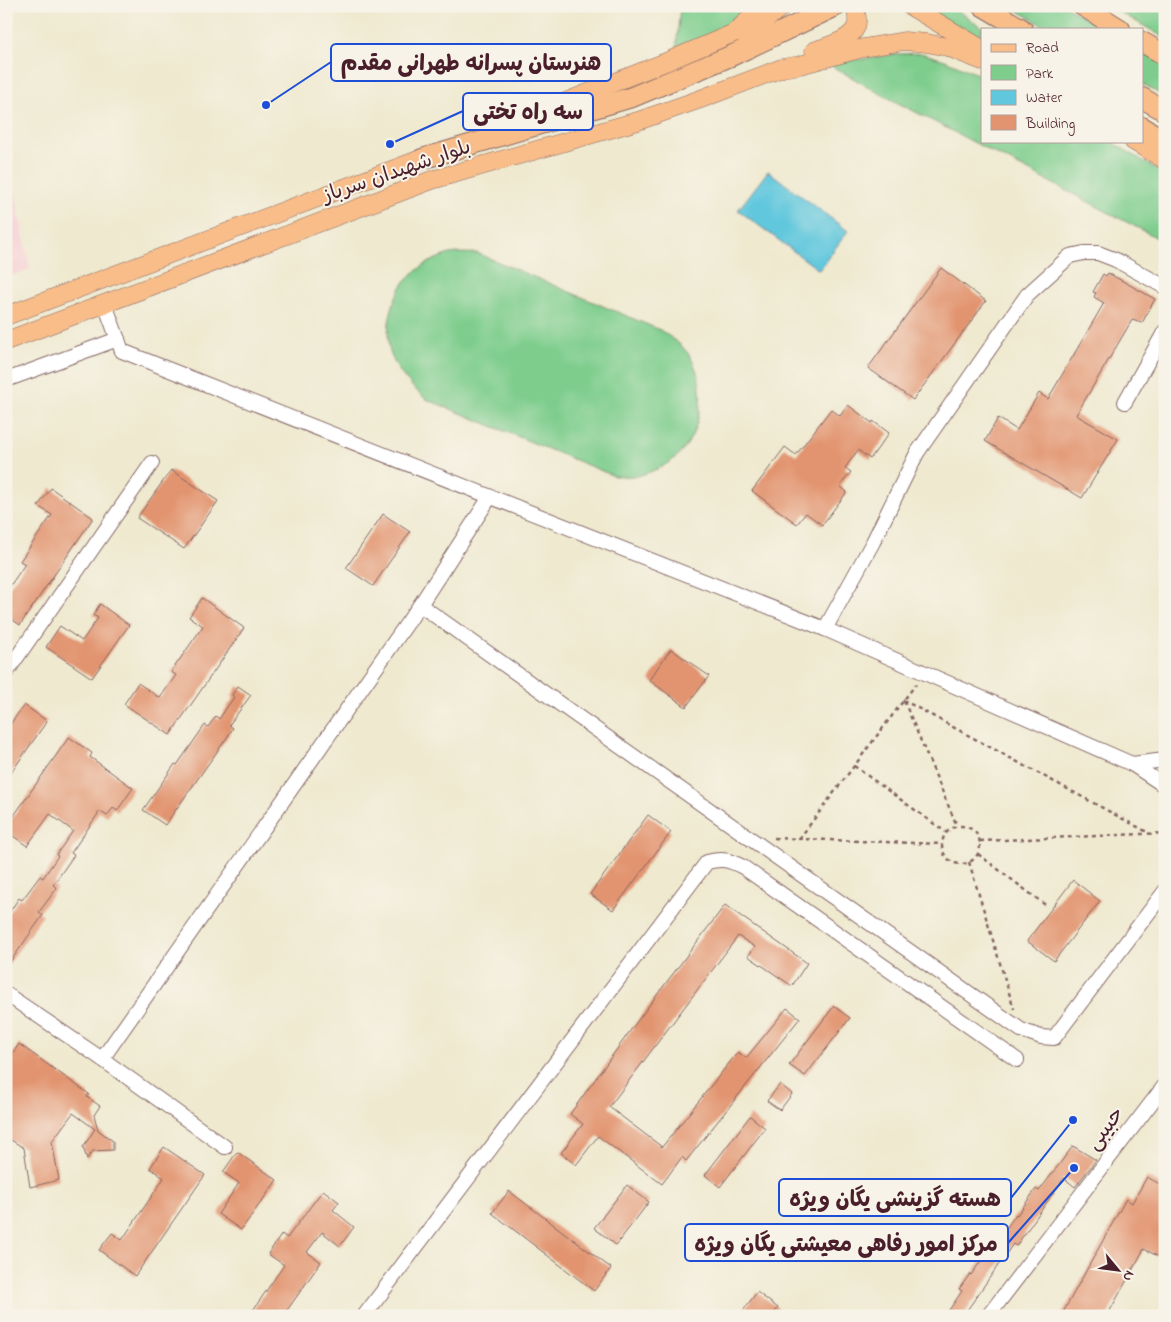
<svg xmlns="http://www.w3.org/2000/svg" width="1171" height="1322" viewBox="0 0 1171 1322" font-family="'Indie Flower','Playpen Sans Arabic',sans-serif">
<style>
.built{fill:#f7cfd5}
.green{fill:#7ecd8d;stroke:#64765c}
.water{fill:#60c7dd;stroke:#557384}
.building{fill:#e29470}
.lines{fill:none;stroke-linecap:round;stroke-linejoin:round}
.minor-casing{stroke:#846664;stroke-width:16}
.major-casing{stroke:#846664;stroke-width:19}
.highway-casing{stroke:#846664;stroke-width:22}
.path{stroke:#846664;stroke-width:2.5;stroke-dasharray:4 4;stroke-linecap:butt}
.minor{stroke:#fff;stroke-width:14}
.major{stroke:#f8bd89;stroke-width:18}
.highway{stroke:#f8bd89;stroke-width:20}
.labels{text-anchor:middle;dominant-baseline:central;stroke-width:4;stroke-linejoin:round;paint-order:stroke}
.street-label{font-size:21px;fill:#4a1f2b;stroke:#f7f3e8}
.leader{fill:none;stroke:#1d4ed8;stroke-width:2}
.callout-dot{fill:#1d4ed8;stroke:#f7f3e8;stroke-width:2}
.callout{fill:#f7f3e8;stroke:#1d4ed8;stroke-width:2}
.callout-label{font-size:22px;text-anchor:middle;font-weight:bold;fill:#4a1f2b}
</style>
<rect width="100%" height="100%" fill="#f7f3e8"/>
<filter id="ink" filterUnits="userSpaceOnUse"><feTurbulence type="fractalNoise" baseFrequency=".02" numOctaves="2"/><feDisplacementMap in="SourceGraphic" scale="10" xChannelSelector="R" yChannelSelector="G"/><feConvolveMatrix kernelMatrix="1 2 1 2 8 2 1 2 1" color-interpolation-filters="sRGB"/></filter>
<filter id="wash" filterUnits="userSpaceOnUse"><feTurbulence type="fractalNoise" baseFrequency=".0096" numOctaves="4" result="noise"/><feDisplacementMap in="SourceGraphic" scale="20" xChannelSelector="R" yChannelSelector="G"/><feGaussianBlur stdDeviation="1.12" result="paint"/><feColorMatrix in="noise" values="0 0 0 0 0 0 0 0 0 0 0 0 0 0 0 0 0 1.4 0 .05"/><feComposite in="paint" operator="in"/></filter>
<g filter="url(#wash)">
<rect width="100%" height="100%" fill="#efe9cf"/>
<path class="built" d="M6,146L30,269L6,278Z"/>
<g class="green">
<path d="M680,6H753L733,27L676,52Z"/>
<path d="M923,6H952L984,29H982V42Z"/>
<path d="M1010,6H1065L1104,29H1049Z"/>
<path d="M1109,6H1165V38Z"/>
<path d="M1142,51L1165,65V97L1142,84Z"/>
<path d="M921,53L945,60L982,76V141H1110L1165,174V242L879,93L828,64L897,54Z"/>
<path d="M477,253L660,330C670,337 680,343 687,352C707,379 704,424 683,450C675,461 657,470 644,474C636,477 623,476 614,476L426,399C411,386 399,375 391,355C383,333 392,292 410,276C421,266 435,258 450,254C458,252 468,254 477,253Z"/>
</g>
<path class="water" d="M768,171L848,231L819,270L738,210Z"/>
<g id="blocks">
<g class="building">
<path d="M941,268L986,301L913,400L868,368Z"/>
<path d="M1108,273L1155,299L1142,323L1132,320L1076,415L1118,439L1082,498L985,441L998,418L1017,430L1039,393L1048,399L1104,303L1094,297L1096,293L1093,292L1103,274L1106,276Z"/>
<path d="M848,405L872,423L873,421L889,433L870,459L858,450L845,468L851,472L840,486L847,492L822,525L806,513L797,524L752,491L785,447L796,455L831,409L840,416Z"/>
<path d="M171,470L218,501L184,549L137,518Z"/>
<path d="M51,488L93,518L20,625L6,615V592L25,564L20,561L52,515L38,506Z"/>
<path d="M383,514L410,532L373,586L346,568Z"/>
<path d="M202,598L244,628L170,735L124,704L138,683L160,698L176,675L171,672L203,626L189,617Z"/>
<path d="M100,604L129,625L92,678L46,647L60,626L82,641L98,618L93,615Z"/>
<path d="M671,649L709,676L686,707L649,680Z"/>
<path d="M238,686L251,695L229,725L233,728L226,739L165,825L143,810L175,764L177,765L205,725L208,727L216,716L219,719L234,697L232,695Z"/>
<path d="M24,705L47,721L6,780V730Z"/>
<path d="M69,737L92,753L90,757L133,788L117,811L113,808L107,816L100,811L71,853L74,855L53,885L57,888L39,912L43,915L6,968V917L19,898L22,900L40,876L43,878L58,856L56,855L73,831L50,814L27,846L6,831V827Z"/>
<path d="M648,815L671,832L613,910L590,894Z"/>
<path d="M1073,880L1100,901L1054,961L1027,941Z"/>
<path d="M725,905L807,963L792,986L748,956L755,947L738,936L609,1107L662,1147L738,1052L746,1058L787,1008L800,1018L686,1161L682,1157L662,1184L598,1136L576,1165L561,1153L583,1124L570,1114L638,1020Z"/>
<path d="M834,1006L850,1018L805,1076L789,1065Z"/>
<path d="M19,1044L89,1094L87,1097L100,1106L94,1115L98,1130L113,1141V1150L93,1151L87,1159L83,1147L95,1129L73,1113L52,1141L59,1180L30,1187L24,1148L6,1137V1063Z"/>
<path d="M780,1084L792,1094L780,1110L767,1101Z"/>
<path d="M750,1116L765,1128L720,1187L705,1175Z"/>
<path d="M1073,1146L1096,1160L1075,1187L1064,1178L1016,1246L1013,1244L963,1316H945L962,1291L959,1289L970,1274L971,1275L990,1248L994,1251L1007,1231L1005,1230L1016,1214L1017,1215L1036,1189L1039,1191Z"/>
<path d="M164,1147L205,1175L135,1276L99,1250L112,1233L122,1240L164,1178L150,1168Z"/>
<path d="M237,1152L277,1180L241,1230L218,1214L239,1183L223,1172Z"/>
<path d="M1147,1177L1165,1187V1260L1144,1249L1107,1316H1061L1126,1199L1132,1203Z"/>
<path d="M627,1185L649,1202L616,1245L594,1228Z"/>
<path d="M323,1190L339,1202L333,1210L354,1227L340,1246L322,1232L307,1252L321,1262L283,1316H249L284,1265L268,1254L282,1234L287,1238Z"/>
<path d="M509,1191L611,1268L594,1291L492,1213Z"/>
<path d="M757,1292L778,1308L772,1316H739Z"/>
</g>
</g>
</g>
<g filter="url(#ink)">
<use href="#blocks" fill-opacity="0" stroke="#846664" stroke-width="1"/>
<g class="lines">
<defs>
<g id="minor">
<path d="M105,304L122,351L825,629L1132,764L1165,786"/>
<path d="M6,380L118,339"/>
<path d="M1125,402L1165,331"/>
<path d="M420,605L1021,1030L1041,1037L1054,1038L1165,891"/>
<path d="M825,629L873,542L917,453L1027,295L1070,256L1084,253H1098L1116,260L1165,287"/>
<path d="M6,673L152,463"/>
<path d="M1132,764L1165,760"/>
<path d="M6,994L102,1059L225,1147"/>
<path d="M102,1059L420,605L490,497"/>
<path d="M364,1316L707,862C723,858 729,860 743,867L1017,1060"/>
<path d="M988,1316L1165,1085"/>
</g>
<g id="major">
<path d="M910,6L982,49"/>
<path d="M740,32L764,21L783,6"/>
<path d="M814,51C826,46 850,41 856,27C859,20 856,13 855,6"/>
<path d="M500,128L668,61L734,33L747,21L759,6"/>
<path d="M1133,141L1165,160"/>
<path d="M6,316L434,154"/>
<path d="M6,341L432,180L638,121L698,100L782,68L800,65L863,48L904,41L927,43L947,47L982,61"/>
</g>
<g id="highway">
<path d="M983,6L1022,29"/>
<path d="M1083,6L1120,29"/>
<path d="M1142,42L1165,55"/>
<path d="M1142,98L1165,111"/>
<path d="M1142,127L1165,141"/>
<path d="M422,159L632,97L733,55L836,6"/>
</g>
</defs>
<use href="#minor" class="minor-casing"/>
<use href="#major" class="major-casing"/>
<use href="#highway" class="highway-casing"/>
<g class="path">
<path d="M903,700L1149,833"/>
<path d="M904,701L957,826"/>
<path d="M854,766L947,833"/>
<circle cx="961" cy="845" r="19"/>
<path d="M774,838L942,844"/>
<path d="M799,839L916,684"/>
<path d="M980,841L1165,833"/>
<path d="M978,854L1048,907"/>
<path d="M969,862L1014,1009"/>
</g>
<use href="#minor" class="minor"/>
<use href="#major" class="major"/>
<use href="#highway" class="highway"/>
</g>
</g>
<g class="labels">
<g class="street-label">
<text transform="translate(397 172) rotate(-19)">بلوار شهیدان سرباز</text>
<text transform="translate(1106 1129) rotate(-53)">حبیبی</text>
</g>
</g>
<path class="leader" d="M266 105L331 62M390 144L463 111M1073 1120L1011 1198M1074 1168L1008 1243"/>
<g class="callout-dot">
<circle cx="266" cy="105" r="5"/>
<circle cx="390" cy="144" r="5"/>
<circle cx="1073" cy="1120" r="5"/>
<circle cx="1074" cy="1168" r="5"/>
</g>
<g class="callout">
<rect x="331" y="44" width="280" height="37" rx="5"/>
<rect x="463" y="93" width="130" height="37" rx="5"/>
<rect x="779" y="1179" width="232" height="37" rx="5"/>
<rect x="685" y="1224" width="323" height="37" rx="5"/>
</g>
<g class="callout-label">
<text x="471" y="70">هنرستان پسرانه طهرانی مقدم</text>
<text x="528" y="119">سه راه تختی</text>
<text x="895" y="1206">هسته گزینشی یگان ویژه</text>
<text x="846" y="1251">مرکز امور رفاهی معیشتی یگان ویژه</text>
</g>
<rect width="1171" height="1322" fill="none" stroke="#f7f3e8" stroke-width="25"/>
<rect x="981" y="28" width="162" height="115" fill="#f7f3e8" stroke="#b29e9c"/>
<rect x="991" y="44" width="25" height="8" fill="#f8bd89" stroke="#b29e9c"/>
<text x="1026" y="52" font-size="15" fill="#4a1f2b">Road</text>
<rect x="991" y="65" width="25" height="15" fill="#7ecd8d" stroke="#b29e9c"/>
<text x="1026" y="78" font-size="15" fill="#4a1f2b">Park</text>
<rect x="991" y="90" width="25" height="15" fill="#60c7dd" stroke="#b29e9c"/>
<text x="1026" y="102" font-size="15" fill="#4a1f2b">Water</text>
<rect x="991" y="115" width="25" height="15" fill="#e29470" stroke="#b29e9c"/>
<text x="1026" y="128" font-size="15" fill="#4a1f2b">Building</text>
<g transform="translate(1118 1270) rotate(119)" stroke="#f7f3e8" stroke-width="4" paint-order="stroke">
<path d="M0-4L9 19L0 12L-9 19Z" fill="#4a1f2b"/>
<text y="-8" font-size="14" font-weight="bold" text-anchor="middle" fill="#4a1f2b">N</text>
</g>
</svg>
